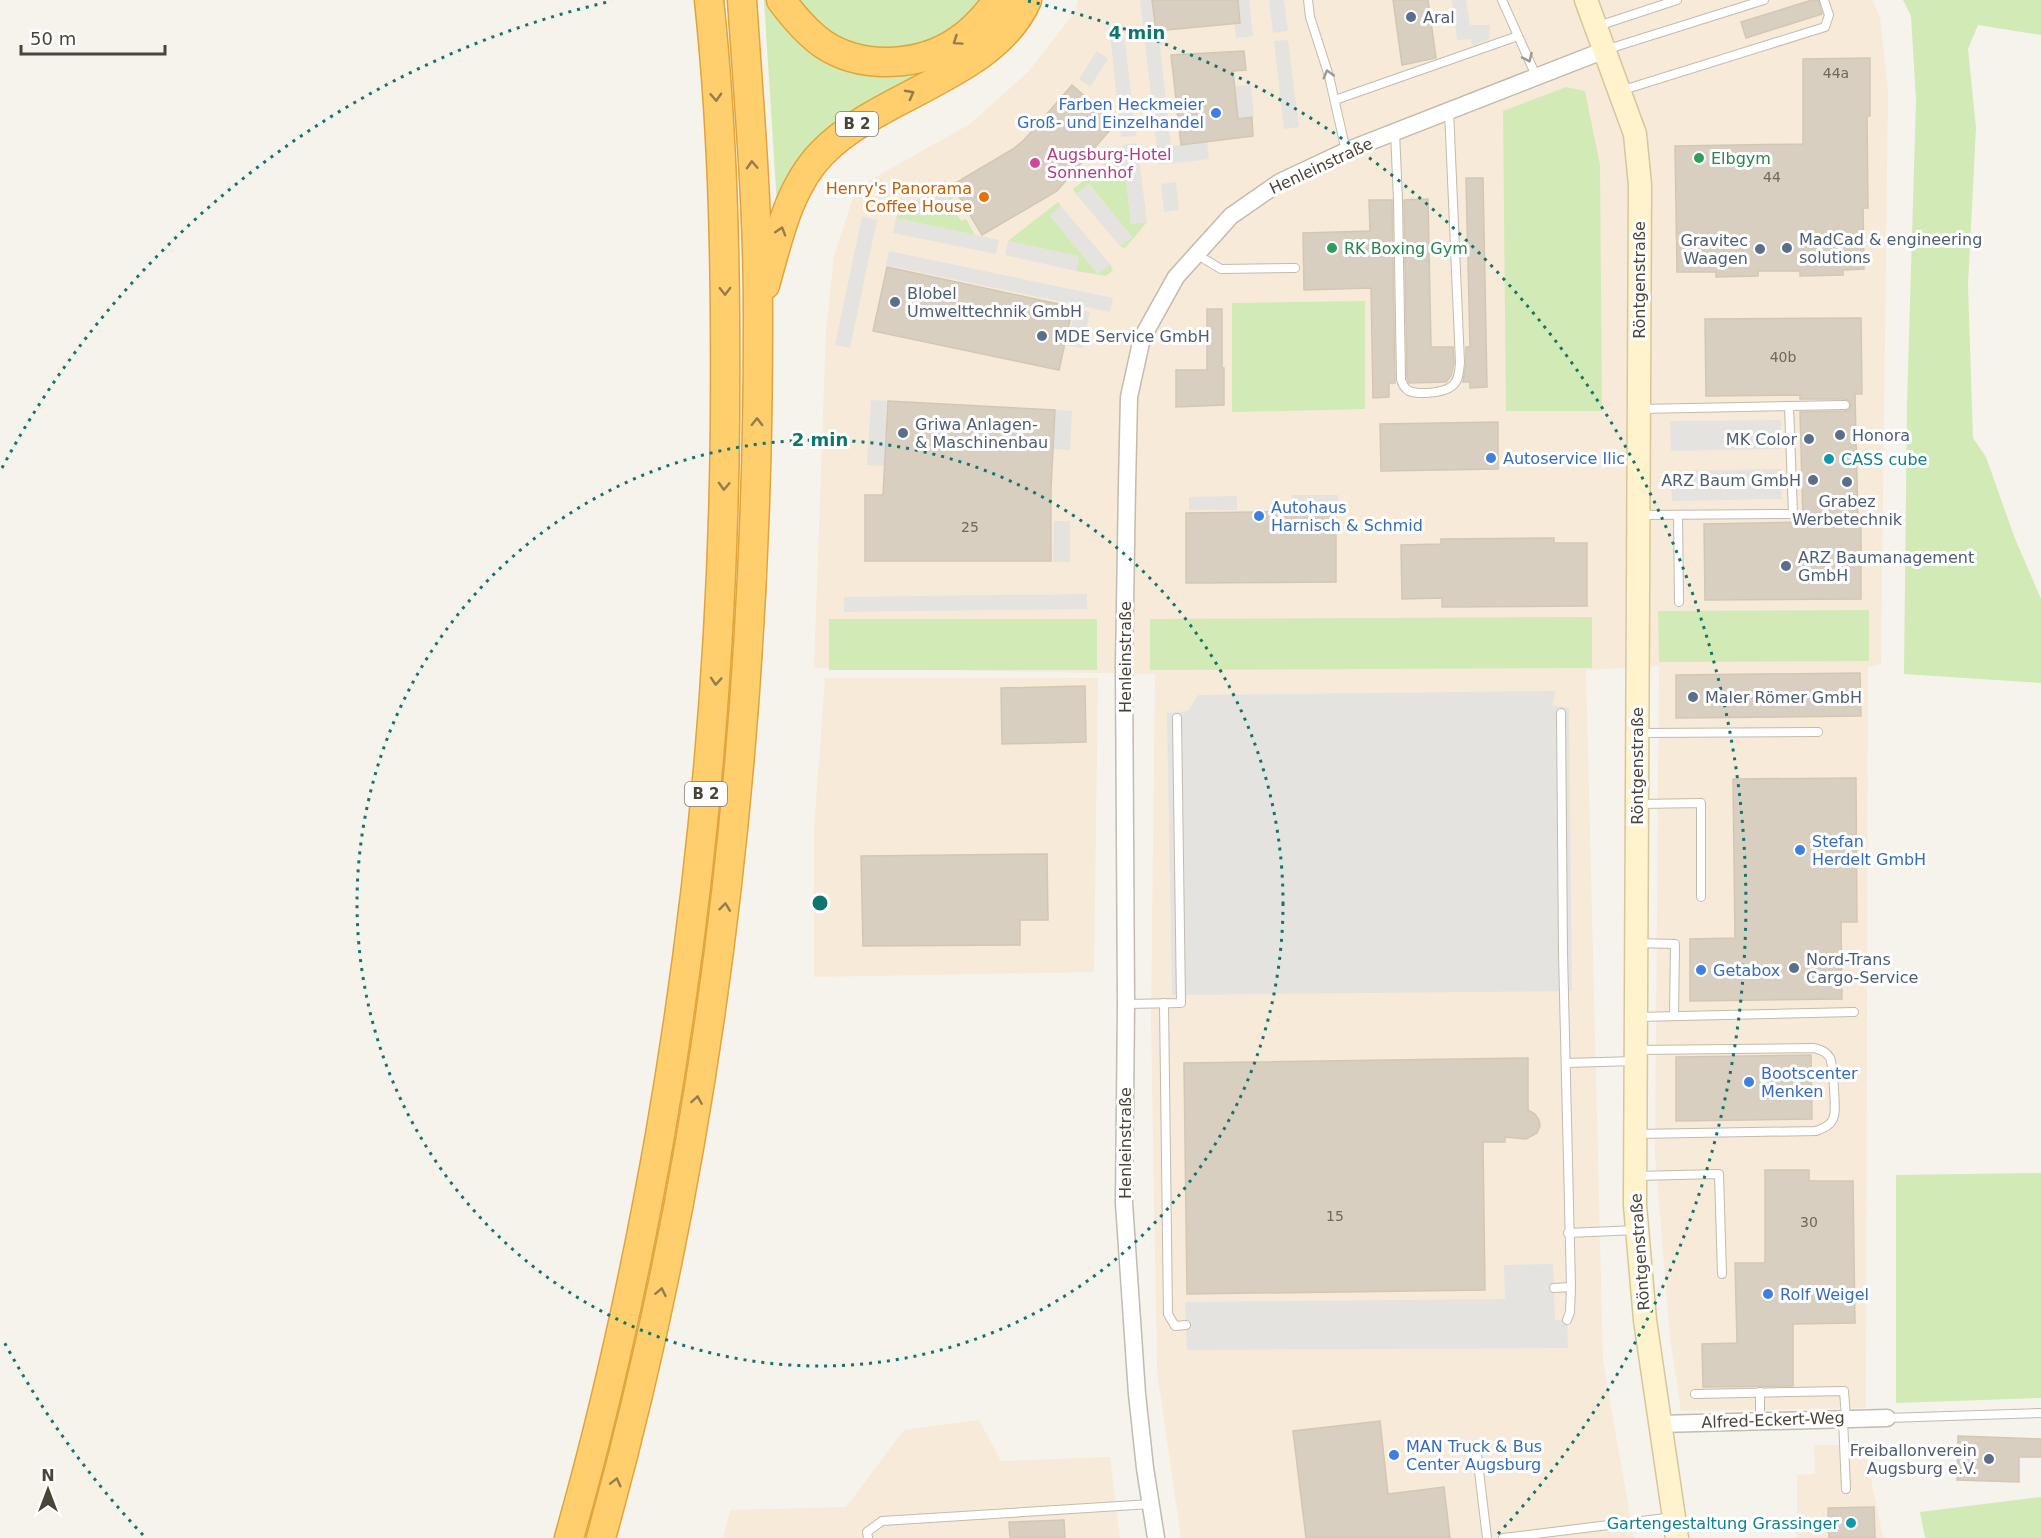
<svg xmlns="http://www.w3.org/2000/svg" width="2041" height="1538" viewBox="0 0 2041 1538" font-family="'DejaVu Sans',sans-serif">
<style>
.commercial{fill:#f7ead8}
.green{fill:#d2eab5}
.parking{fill:#e5e3e0}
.building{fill:#d8cfc1;stroke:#d3c7b4;stroke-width:1.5}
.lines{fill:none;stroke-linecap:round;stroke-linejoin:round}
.lane-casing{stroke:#c2bbae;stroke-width:10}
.street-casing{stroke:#c2bbae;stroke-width:19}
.secondary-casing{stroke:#d6c79b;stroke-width:25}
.highway-casing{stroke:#e0a43c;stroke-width:31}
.lane{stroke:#fff;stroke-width:8}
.street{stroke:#fff;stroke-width:16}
.secondary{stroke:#fff3cd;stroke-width:22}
.highway{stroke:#ffcf6e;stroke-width:28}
.oneway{stroke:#937c4e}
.oneway2{stroke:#9c9892}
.ring{fill:none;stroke:#0f766e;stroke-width:3;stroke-dasharray:3 6}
.service-dot{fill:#5c6f8a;stroke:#fff;stroke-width:2}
.shop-dot{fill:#3f7fe0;stroke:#fff;stroke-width:2}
.leisure-dot{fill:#2e9e5b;stroke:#fff;stroke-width:2}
.hotel-dot{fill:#d1479c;stroke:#fff;stroke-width:2}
.food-dot{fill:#e8710a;stroke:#fff;stroke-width:2}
.culture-dot{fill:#0f9aa8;stroke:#fff;stroke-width:2}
.labels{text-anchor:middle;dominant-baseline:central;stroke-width:6;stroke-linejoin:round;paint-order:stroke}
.number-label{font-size:14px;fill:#6e675b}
.shield{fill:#fff;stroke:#817c74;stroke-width:1.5}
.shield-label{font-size:15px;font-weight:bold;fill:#4b4439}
.service-label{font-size:16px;fill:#4e5e75;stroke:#fff;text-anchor:start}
.shop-label{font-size:16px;fill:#366cbe;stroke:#fff;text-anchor:start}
.hotel-label{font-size:16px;fill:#b23c85;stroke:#fff;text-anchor:start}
.leisure-label{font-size:16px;fill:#27864d;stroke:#fff;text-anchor:start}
.street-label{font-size:16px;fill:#4b4439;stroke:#fff}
.food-label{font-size:16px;fill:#c56008;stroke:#fff;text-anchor:end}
.culture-label{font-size:16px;fill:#0d838f;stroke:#fff;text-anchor:start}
.centre{fill:#0f766e;stroke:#fff;stroke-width:3}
.ring-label{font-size:18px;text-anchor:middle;font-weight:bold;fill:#0f766e;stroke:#fff;stroke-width:6;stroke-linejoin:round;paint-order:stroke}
</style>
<rect width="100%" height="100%" fill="#f6f3ec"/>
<g class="commercial">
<path d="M1078,0H1872L1880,17L1888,91L1881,664L1868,667L1866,1408L1681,1411L1670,1338L1655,1155L1659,666L1586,670L1603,1361L1634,1538H1181L1157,1371L1151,1020L1155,674L814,668L826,331L834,256L856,188L970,124L1029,71L1075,12Z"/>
<path d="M825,678H1098L1094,972L814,977V828Z"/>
<path d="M979,1420L1001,1461L1110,1457L1120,1538H723L730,1510L846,1507L904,1430Z"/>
<path d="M1814,1445H1864L1883,1538H1797V1475L1815,1474Z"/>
</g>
<g class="green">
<path d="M764,0H770L797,34L940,60L777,206Z"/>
<path d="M798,0H985C977,8 971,18 962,23C908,59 835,58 798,0Z"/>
<path d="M1903,0H2041V35L1978,25L1968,49L1976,128L1968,285L1973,438L1986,457L2014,536L2041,599V683L1904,674L1907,404L1916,100L1911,16Z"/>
<path d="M1566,87L1585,91L1600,165L1602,411H1506L1503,111Z"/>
<path d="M1123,150L1131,224L1147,222L1126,247L1123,248L1120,246L1132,237L1089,184L1076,194L1073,189Z"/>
<path d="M948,184L955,196L949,201L961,221L966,219L975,235L896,218L899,212L911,203L919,216L949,199L941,186Z"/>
<path d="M1058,202L1061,206L1050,216L1098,274L1110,264L1113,270L1106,276L1076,271L1078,256L1008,241Z"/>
<path d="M1365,301V409L1232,412V303Z"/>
<path d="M1869,610V661L1659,662L1658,611Z"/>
<path d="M1592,617V668L1150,670V619Z"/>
<rect x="829" y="619" width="268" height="51"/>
<path d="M2041,1173V1398L1896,1403V1175Z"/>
<path d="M2041,1497V1538H1925L1920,1512Z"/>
</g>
<g class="parking">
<path d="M1140,0H1157L1163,45L1160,46L1171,146L1207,142L1209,159L1159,165Z"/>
<path d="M1232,0H1249L1253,36L1236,38Z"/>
<path d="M1269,0H1284L1288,31L1273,33Z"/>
<path d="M1452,0H1466L1470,25H1490L1489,39L1472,46L1471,39L1457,40Z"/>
<path d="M1123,24L1136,136L1121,137L1109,25Z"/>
<path d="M1288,40L1299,127L1284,129L1274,41Z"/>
<path d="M1097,51L1108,59L1090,87L1079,79Z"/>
<path d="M1251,85L1254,117L1238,119L1235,86Z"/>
<path d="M1137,143L1147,222L1131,224L1122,145Z"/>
<path d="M1176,182L1179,210L1164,212L1161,184Z"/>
<path d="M1088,184L1132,236L1120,246L1076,194Z"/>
<path d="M941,186L949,198L919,216L911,203Z"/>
<path d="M1061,206L1110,264L1098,274L1050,216Z"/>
<path d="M862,217L877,220L850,348L835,345Z"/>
<path d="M896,218L999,240L996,254L893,233Z"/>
<path d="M1008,241L1079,256L1076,271L1005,255Z"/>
<path d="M889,251L1113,298L1110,312L886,265Z"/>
<path d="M1075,309L1090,312L1082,348L1067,345Z"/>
<path d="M871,400L887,401L884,466L867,465Z"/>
<path d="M1055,410L1072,411L1070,450L1053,449Z"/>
<path d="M1781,420V449L1671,451L1670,421Z"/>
<path d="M1781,469L1782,499L1672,501L1671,471Z"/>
<path d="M1292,495H1338V509H1293Z"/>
<path d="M1237,496V510H1189V497Z"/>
<path d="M1054,521H1070V562H1053Z"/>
<path d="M1087,594V609L844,612V597Z"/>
<path d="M1556,691L1552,705L1569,708L1572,991L1172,995L1167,713L1188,711L1198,695Z"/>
<path d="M1553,1264L1555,1320H1567L1568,1348L1187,1350L1185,1302L1505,1299L1504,1265Z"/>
</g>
<g class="building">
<path d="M1152,0H1238L1240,23L1156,31Z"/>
<path d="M1393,0H1428L1436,58L1402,65Z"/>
<path d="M1812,0H1818L1822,14L1746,38L1741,22Z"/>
<path d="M1244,51L1246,70L1233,71L1238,119L1252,117L1253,136L1181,145L1171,55Z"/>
<path d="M1870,58V116H1867L1868,208H1863L1864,269L1843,270V275L1800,276V271H1758V276L1716,277V272H1677L1675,146L1803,144V59Z"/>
<path d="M1072,85L1116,123L1057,191L982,235L952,185L1013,149L1024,140Z"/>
<path d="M1466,178H1483L1487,387L1470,388V382H1463L1466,364V347H1470Z"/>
<path d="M1428,199L1431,347H1453L1454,363L1451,376L1446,382L1409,383L1407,378L1404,200Z"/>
<path d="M1369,200H1392L1395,383H1389V397L1373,398L1371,288L1304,290L1303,233L1370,231Z"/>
<path d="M887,267L1073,307L1059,370L873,331Z"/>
<path d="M1207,309H1222V368H1224V405L1176,407V370H1207Z"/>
<path d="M1861,318L1862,394H1855L1858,522H1861V599L1705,600L1704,524L1803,522L1800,412L1845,411L1849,410L1851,405L1850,401L1845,399H1800V395L1706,396L1705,319Z"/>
<path d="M888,401L1055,410L1051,490V561H865V495H883Z"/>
<path d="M1498,422V469L1381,471L1380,424Z"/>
<path d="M1336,511V582L1186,583V513Z"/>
<path d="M1554,538V543H1587V606L1442,607V598L1402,599L1401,545L1441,544V539Z"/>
<path d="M1860,673L1861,716L1676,718V675Z"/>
<path d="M1085,686L1086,742L1002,744L1001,688Z"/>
<path d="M1856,778L1857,922H1841L1842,999L1690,1001V939L1735,938L1733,779Z"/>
<path d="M1047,854L1048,920H1020V945L863,946L861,856Z"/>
<path d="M1811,1055L1812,1119L1676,1121V1057Z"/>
<path d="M1528,1058V1110L1535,1114L1539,1120L1540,1126L1537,1133L1526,1139L1505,1137V1142H1483L1485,1290L1187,1294L1184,1063Z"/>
<path d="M1765,1170H1809V1181H1853L1855,1323L1793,1324V1386L1703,1387L1702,1344L1737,1343L1735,1263H1765Z"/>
<path d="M1380,1421L1388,1494L1444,1487L1450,1538H1306L1293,1431Z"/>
<path d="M1958,1436L2041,1439V1457H2019V1482L1957,1480Z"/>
<path d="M1874,1507L1875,1538H1829L1828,1508Z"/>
<path d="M1064,1520L1065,1538H1010L1009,1522Z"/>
</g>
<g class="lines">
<defs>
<g id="lane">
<path d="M1308,0L1310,17L1329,76L1346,151"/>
<path d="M1502,0L1537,78"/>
<path d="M1598,26L1677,0"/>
<path d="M1605,50L1764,0"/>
<path d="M1620,91L1825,27L1829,15L1824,0"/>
<path d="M1335,100L1518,36"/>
<path d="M1395,132L1398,200L1401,379C1402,384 1404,388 1409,391C1419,395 1444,393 1452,386C1459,381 1459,371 1460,363L1449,110"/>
<path d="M1196,254L1221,269L1295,268"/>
<path d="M1789,406L1845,405"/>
<path d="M1640,409L1789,406L1793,514L1640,515"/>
<path d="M1678,515L1679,602"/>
<path d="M1561,713L1563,953L1571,1287L1570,1312L1567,1320"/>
<path d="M1639,733L1818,732"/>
<path d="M1639,804L1701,803V897"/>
<path d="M1637,943L1675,944L1674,1016"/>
<path d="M1164,1003L1168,1314L1175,1326L1186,1325"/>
<path d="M1126,1004L1181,1003L1177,718"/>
<path d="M1637,1017L1854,1012"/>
<path d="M1566,1063L1635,1061"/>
<path d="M1636,1134L1816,1131C1824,1128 1832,1125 1834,1116C1836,1108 1833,1065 1830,1058C1826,1051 1821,1050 1814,1048L1636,1050"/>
<path d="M1636,1176L1719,1174L1722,1274"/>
<path d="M1568,1233L1637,1230"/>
<path d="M1554,1288L1571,1287"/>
<path d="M1760,1392V1421"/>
<path d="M1695,1394L1844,1391L1846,1418"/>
<path d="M1887,1418L2041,1413"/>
<path d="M1843,1419L1846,1489"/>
<path d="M1476,1446L1487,1538"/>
<path d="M868,1538L867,1532L882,1521L1151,1504"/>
<path d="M1503,1538L1674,1517"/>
</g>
<g id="street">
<path d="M1660,1424L1887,1418"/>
<path d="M1156,1538L1145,1468L1137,1394L1124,1203L1126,1004L1124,666L1127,485L1129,397L1142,338L1176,277L1231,216L1280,182L1346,151L1605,50"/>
</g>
<path id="secondary" d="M1586,0L1635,134L1640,185L1635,1205L1645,1320L1677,1538"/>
<g id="highway">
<path d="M781,0C793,16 806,32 823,44C862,70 921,67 959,40C975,29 987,15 998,0"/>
<path d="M765,285C778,240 788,188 822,153C879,94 994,76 1027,0"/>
<path d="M569,1538C607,1405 636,1271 660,1135C701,899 723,660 725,421C726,281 724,139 709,0"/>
<path d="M601,1538C712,1139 759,725 758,312C758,208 749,103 742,0"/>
</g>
</defs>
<use href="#lane" class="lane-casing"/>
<use href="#street" class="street-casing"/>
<use href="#secondary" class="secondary-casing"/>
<use href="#highway" class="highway-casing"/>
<use href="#lane" class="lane"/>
<use href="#street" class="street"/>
<use href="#secondary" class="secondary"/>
<use href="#highway" class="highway"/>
</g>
<defs><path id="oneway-chevron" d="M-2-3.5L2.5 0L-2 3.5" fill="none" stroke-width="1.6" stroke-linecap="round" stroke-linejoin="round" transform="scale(1.5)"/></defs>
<g class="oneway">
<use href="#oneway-chevron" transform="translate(957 41) rotate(146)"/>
<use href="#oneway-chevron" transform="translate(910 94) rotate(-28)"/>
<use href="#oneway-chevron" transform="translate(716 97) rotate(87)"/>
<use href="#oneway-chevron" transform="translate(752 165) rotate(-93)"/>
<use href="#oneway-chevron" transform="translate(781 231) rotate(-73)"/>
<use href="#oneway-chevron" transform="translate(725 291) rotate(89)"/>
<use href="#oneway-chevron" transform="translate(757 422) rotate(-89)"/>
<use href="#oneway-chevron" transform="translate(724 486) rotate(92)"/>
<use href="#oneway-chevron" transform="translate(716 681) rotate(94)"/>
<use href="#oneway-chevron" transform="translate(725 907) rotate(-83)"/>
<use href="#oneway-chevron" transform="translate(697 1100) rotate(-81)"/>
<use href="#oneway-chevron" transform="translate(661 1292) rotate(-78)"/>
<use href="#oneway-chevron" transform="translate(616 1482) rotate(-76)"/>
</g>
<g class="oneway2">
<use href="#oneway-chevron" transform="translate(1528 58) rotate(66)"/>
<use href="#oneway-chevron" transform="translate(1328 74) rotate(-106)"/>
</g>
<g class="ring">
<circle cx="820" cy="903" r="463"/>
<path d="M143 1535A926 926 0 0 1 2 1338M2 468A926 926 0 0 1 612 1M1028 1A926 926 0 0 1 1497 1535"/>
</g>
<g class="service-dot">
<circle cx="1411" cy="17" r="6"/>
<circle cx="1787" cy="248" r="6"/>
<circle cx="1760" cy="249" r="6"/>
<circle cx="895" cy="302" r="6"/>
<circle cx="1042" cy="336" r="6"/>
<circle cx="903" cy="433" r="6"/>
<circle cx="1840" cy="435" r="6"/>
<circle cx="1809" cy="439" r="6"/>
<circle cx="1813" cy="480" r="6"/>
<circle cx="1847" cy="482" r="6"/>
<circle cx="1786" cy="566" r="6"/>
<circle cx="1693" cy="697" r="6"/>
<circle cx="1794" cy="968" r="6"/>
<circle cx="1989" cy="1459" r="6"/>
</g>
<g class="shop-dot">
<circle cx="1216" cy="113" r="6"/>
<circle cx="1491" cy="458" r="6"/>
<circle cx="1259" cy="516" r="6"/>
<circle cx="1800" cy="850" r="6"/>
<circle cx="1701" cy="970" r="6"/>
<circle cx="1749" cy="1082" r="6"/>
<circle cx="1768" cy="1294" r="6"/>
<circle cx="1394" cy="1455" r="6"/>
</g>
<g class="leisure-dot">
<circle cx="1699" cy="158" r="6"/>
<circle cx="1332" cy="248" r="6"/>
</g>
<circle class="hotel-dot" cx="1035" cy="163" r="6"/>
<circle class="food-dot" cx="984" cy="197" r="6"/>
<g class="culture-dot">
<circle cx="1829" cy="459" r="6"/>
<circle cx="1851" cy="1523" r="6"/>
</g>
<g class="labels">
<g class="number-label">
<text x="1836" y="73">44a</text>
<text x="1772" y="177">44</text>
<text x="1783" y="357">40b</text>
<text x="970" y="527">25</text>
<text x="1335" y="1216">15</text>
<text x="1809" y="1222">30</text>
</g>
<g class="shield">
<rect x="836" y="112" width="42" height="24" rx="4.5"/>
<rect x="685" y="782" width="42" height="24" rx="4.5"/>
</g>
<g class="shield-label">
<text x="857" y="124">B 2</text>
<text x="706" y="794">B 2</text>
</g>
<g class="service-label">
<text x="1423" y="17">Aral</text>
<text x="1799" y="239">MadCad &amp; engineering<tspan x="1799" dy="18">solutions</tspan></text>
<text x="1748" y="240" text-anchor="end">Gravitec<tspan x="1748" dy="18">Waagen</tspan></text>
<text x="907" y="293">Blobel<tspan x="907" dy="18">Umwelttechnik GmbH</tspan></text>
<text x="1054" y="336">MDE Service GmbH</text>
<text x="915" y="424">Griwa Anlagen-<tspan x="915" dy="18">&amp; Maschinenbau</tspan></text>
<text x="1852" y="435">Honora</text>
<text x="1797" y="439" text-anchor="end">MK Color</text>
<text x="1801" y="480" text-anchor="end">ARZ Baum GmbH</text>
<text x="1847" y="501" text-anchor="middle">Grabez<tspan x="1847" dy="18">Werbetechnik</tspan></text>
<text x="1798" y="557">ARZ Baumanagement<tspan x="1798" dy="18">GmbH</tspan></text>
<text x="1705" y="697">Maler Römer GmbH</text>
<text x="1806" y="959">Nord-Trans<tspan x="1806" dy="18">Cargo-Service</tspan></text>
<text x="1977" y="1450" text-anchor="end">Freiballonverein<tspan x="1977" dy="18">Augsburg e.V.</tspan></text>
</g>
<g class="shop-label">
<text x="1204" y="104" text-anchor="end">Farben Heckmeier<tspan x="1204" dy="18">Groß- und Einzelhandel</tspan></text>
<text x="1503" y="458">Autoservice Ilic</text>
<text x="1271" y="507">Autohaus<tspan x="1271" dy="18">Harnisch &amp; Schmid</tspan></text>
<text x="1812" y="841">Stefan<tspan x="1812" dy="18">Herdelt GmbH</tspan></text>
<text x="1713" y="970">Getabox</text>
<text x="1761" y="1073">Bootscenter<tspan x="1761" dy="18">Menken</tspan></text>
<text x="1780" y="1294">Rolf Weigel</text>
<text x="1406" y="1446">MAN Truck &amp; Bus<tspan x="1406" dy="18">Center Augsburg</tspan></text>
</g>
<g class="hotel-label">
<text x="1047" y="154">Augsburg-Hotel<tspan x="1047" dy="18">Sonnenhof</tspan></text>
</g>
<g class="leisure-label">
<text x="1711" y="158">Elbgym</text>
<text x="1344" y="248">RK Boxing Gym</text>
</g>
<g class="street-label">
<text transform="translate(1321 166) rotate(-25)">Henleinstraße</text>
<text transform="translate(1639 280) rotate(-90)">Röntgenstraße</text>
<text transform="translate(1125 657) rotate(-90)">Henleinstraße</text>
<text transform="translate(1637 766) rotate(-90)">Röntgenstraße</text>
<text transform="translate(1125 1143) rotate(-90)">Henleinstraße</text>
<text transform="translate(1640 1252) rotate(-94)">Röntgenstraße</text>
<text transform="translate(1773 1420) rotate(-2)">Alfred-Eckert-Weg</text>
</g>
<g class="food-label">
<text x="972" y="188">Henry's Panorama<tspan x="972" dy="18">Coffee House</tspan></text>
</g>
<g class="culture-label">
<text x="1841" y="459">CASS cube</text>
<text x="1839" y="1523" text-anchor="end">Gartengestaltung Grassinger</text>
</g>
</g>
<circle cx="820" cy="903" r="9" class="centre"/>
<g class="ring-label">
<text x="1137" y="39">4 min</text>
<text x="820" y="446">2 min</text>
</g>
<g transform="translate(48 1490)" stroke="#ffffff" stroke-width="4.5" paint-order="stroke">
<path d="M0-4.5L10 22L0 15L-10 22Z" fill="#4b4439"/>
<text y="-9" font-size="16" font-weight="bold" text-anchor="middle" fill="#4b4439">N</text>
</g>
<path d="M21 45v9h144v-9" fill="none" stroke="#4b4439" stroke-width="3"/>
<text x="30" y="45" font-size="18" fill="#4b4439" stroke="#ffffff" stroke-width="4.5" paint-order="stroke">50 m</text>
</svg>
